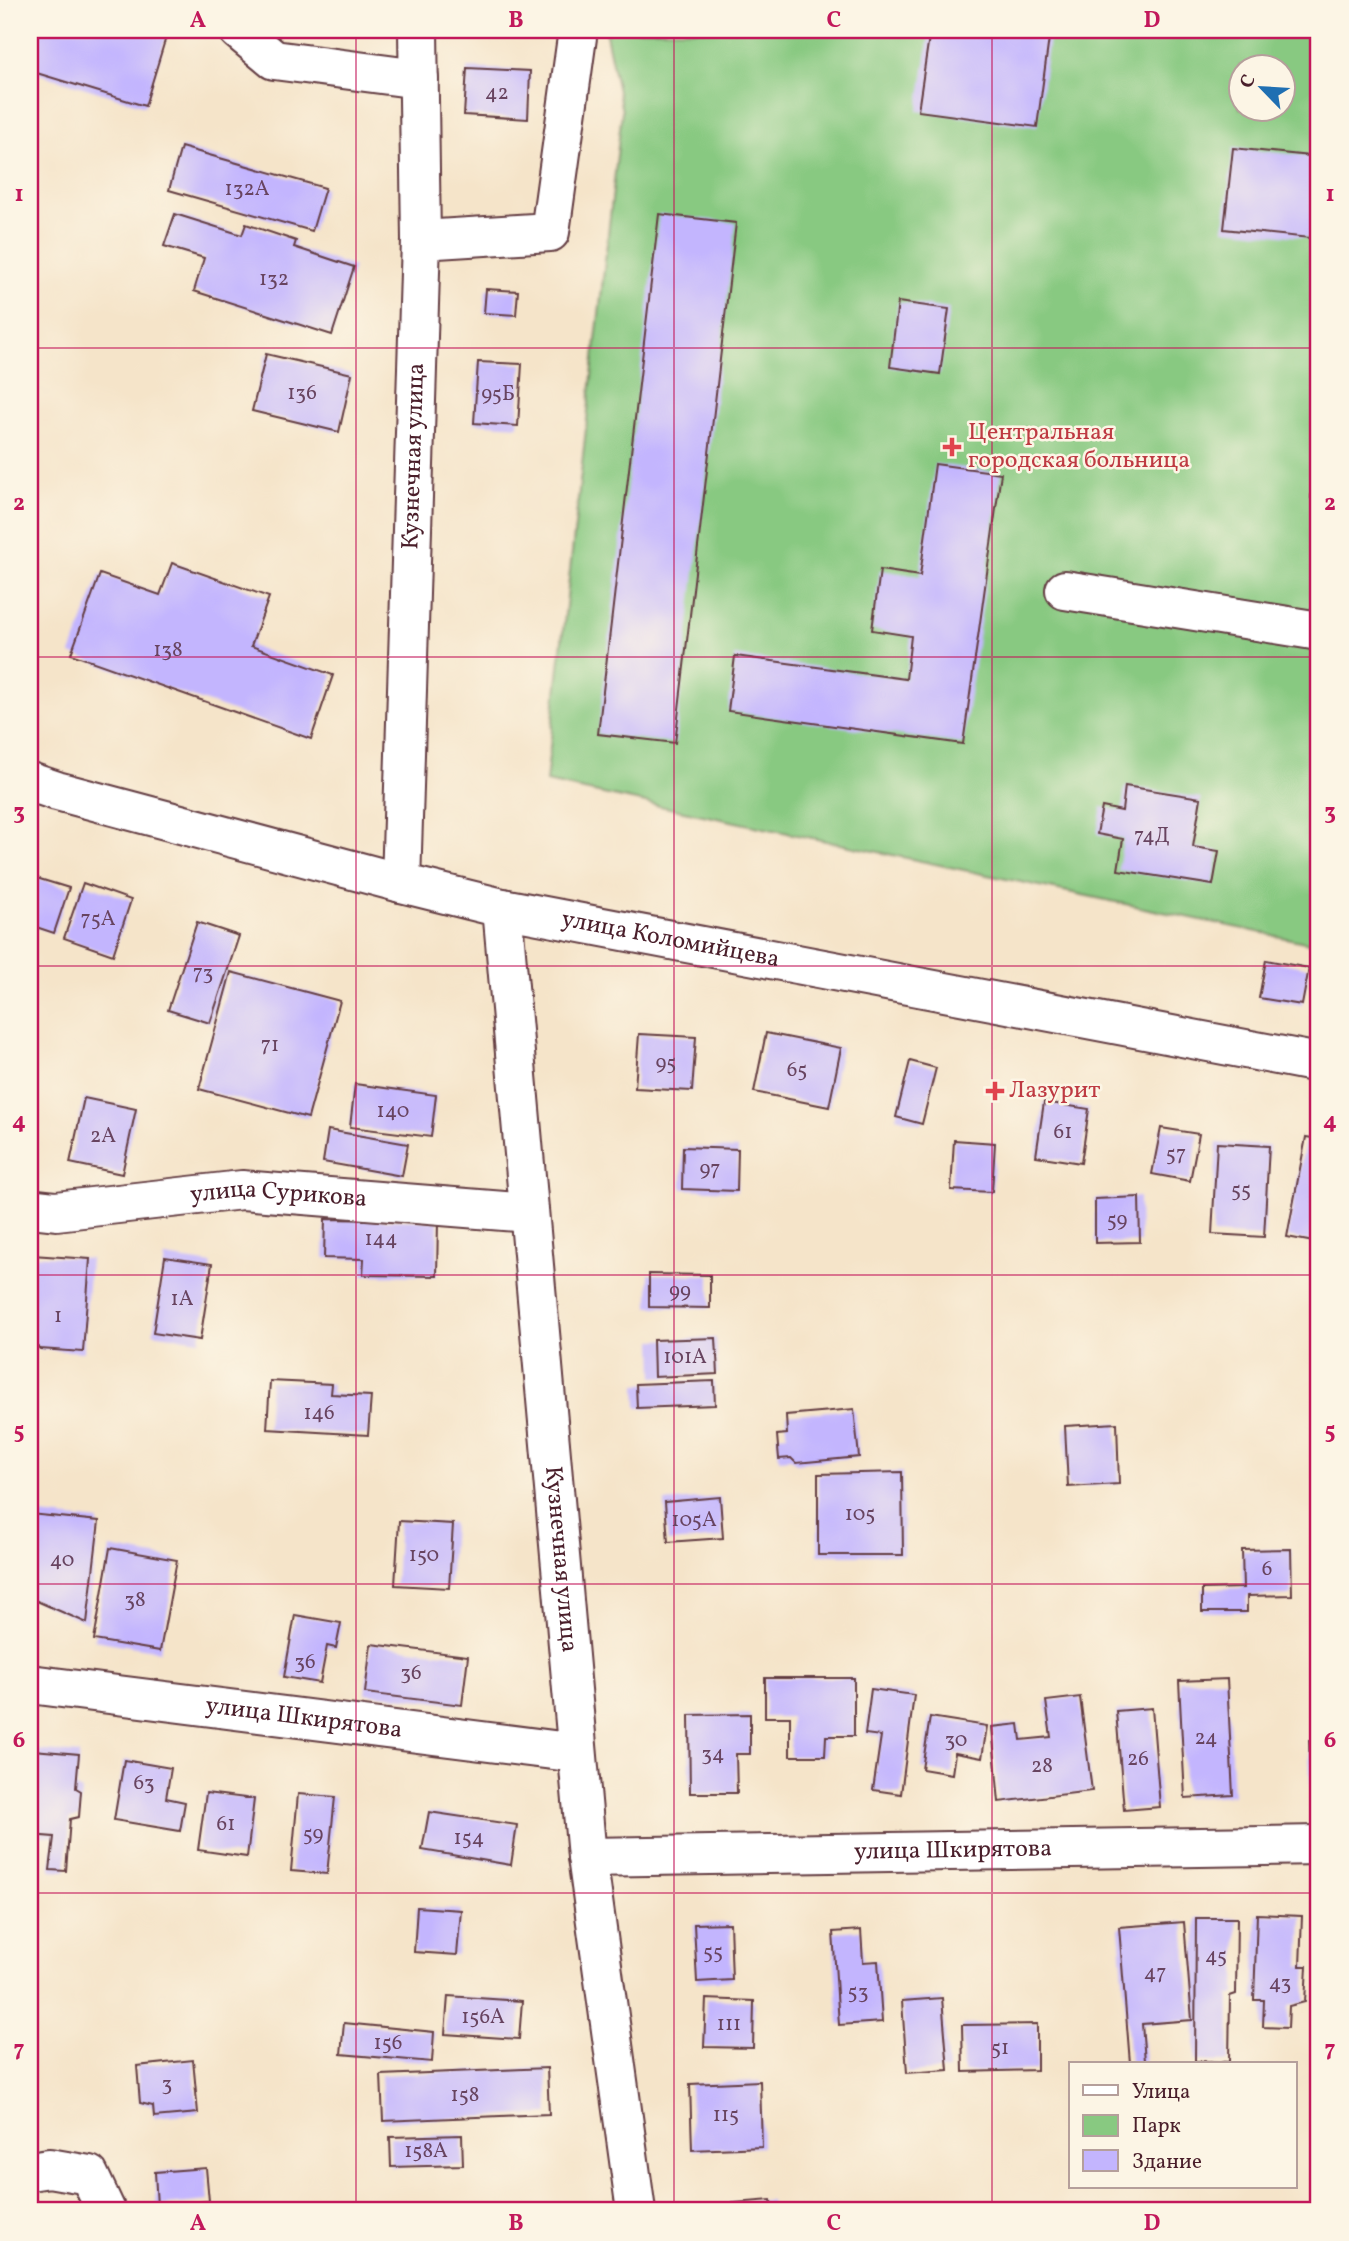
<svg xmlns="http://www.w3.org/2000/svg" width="1349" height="2241" viewBox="0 0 1349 2241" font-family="Vollkorn,serif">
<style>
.green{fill:#88c981;stroke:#697456;stroke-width:2;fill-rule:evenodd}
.building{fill:#c3b5fe}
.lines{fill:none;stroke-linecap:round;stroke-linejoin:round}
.minor-casing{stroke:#643d43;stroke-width:42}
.major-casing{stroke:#643d43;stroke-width:42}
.minor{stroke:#fff;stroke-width:38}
.major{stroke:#fff;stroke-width:38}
.grid{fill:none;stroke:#c2185b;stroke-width:2;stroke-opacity:0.55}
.health-dot{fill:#e0444e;stroke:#fcf5e5;stroke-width:2.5}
.labels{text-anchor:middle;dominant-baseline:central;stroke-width:5;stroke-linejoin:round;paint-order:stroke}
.number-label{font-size:21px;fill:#684460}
.health-label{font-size:24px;fill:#be3a42;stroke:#fcf5e5;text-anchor:start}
.street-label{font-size:24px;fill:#4a1f2b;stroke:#fcf5e5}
.neatline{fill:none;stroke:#c2185b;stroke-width:2.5}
.grid-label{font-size:23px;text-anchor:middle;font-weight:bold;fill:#c2185b}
</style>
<rect width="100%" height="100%" fill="#fcf5e5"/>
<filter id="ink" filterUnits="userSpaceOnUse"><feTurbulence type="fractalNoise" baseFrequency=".0143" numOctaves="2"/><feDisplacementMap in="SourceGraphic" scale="14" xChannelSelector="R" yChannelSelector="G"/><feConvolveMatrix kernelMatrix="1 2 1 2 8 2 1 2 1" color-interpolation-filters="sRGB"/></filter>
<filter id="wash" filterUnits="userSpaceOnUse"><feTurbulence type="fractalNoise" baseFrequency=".00686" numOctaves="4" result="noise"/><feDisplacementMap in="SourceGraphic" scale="28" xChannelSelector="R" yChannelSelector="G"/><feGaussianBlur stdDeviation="1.57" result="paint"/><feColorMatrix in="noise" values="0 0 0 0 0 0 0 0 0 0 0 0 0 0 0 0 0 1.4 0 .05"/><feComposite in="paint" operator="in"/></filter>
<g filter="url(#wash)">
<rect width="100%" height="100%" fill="#f5e4c9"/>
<path class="green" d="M605,30H1319V945L546,782L622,111ZM1240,66H1282V108H1240Z"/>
<g id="blocks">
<g class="building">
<path d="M30,30H143L166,37L145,106L30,71Z"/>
<path d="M930,30H988L1049,38L1037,127L918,111Z"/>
<path d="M467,68L530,71L528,119L464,115Z"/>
<path d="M181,147L325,188L312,231L169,190Z"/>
<path d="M1233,148L1319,157V239L1224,229Z"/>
<path d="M175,214L242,235L246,224L296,241L294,247L354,267L332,335L194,291L204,258L164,246Z"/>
<path d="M659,214L736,223L675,743L598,734Z"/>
<path d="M486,289L518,291L516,315L484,313Z"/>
<path d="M898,302L949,309L940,374L890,367Z"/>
<path d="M266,354L352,374L339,432L252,411Z"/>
<path d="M478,362L522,364L518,426L474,423Z"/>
<path d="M1316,450H1319V499L1311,498Z"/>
<path d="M935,464L1001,473L963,744L728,711L735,656L906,679L911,636L872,630L880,570L920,576Z"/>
<path d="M172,563L269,597L251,646L333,675L311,739L71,654L100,574L160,595Z"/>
<path d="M1125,786L1201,798L1193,847L1219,851L1213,885L1118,870L1123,839L1097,834L1102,807L1122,811Z"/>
<path d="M30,876L69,888L54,933L30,925Z"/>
<path d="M83,883L131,900L113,955L64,938Z"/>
<path d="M197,922L239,936L210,1023L168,1010Z"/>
<path d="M1266,960L1309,968L1302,1005L1259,998Z"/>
<path d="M231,972L340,1001L308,1118L199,1089Z"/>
<path d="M766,1033L841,1048L829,1107L754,1092Z"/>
<path d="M639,1034L696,1037L692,1091L635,1088Z"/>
<path d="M910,1061L936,1068L922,1124L896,1117Z"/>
<path d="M355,1084L436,1095L431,1137L350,1127Z"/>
<path d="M84,1098L136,1109L122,1174L70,1163Z"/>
<path d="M1044,1102L1089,1109L1081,1163L1036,1156Z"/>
<path d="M1161,1128L1199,1134L1190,1181L1152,1174Z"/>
<path d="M328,1130L408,1144L402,1176L323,1162Z"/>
<path d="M1306,1137L1319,1139V1243L1287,1237Z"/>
<path d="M954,1140L995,1143L992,1192L951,1190Z"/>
<path d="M1217,1143L1269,1146L1264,1237L1212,1234Z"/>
<path d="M683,1147L738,1149L737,1191L682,1189Z"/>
<path d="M1139,1197L1140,1242L1095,1243V1199Z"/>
<path d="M325,1219L438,1221L437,1276L363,1275L364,1259L324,1258Z"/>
<path d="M32,1255L90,1259L83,1352L40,1349L30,1340Z"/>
<path d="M165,1257L212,1264L200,1340L153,1333Z"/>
<path d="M649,1274L710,1275V1308L649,1307Z"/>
<path d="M716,1338L718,1374L654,1377L653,1340Z"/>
<path d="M270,1381L332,1384L331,1394L371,1396L368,1435L267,1429Z"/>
<path d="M714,1381L715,1405L637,1408L636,1384Z"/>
<path d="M854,1409L859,1457L796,1463L791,1458L779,1459L777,1435L787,1434L786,1415Z"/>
<path d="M1117,1423L1119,1484L1068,1487L1065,1426Z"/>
<path d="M902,1472L903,1555H818V1474Z"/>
<path d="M720,1497L723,1538L668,1542L665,1502Z"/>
<path d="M30,1514L99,1521L87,1623L30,1598Z"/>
<path d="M399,1521L453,1524L449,1588L395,1585Z"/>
<path d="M110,1548L177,1560L160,1651L94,1640Z"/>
<path d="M1291,1549L1292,1595L1247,1596V1612H1202V1589L1243,1588L1242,1550Z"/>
<path d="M295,1615L341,1623L336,1648L327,1646L320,1683L284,1677Z"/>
<path d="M371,1644L468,1656L462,1705L365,1693Z"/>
<path d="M765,1678H854V1736H826L825,1756H790V1717H765Z"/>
<path d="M1227,1679L1233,1795L1185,1798L1179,1681Z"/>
<path d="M871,1689L914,1695L901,1794L873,1790L881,1736L865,1734Z"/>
<path d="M1080,1697L1092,1791L999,1802L992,1727L1019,1724L1021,1740L1051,1737L1046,1701Z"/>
<path d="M1152,1708L1160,1807L1124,1810L1116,1711Z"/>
<path d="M750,1714V1754H736L737,1793H690L689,1715Z"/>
<path d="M930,1717L987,1726L982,1758L955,1753L952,1774L922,1769Z"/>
<path d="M1309,1740H1319V1797L1311,1798Z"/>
<path d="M33,1750L79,1754L76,1788L81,1791L79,1817L70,1819L66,1871L50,1870L54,1837L30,1835V1787Z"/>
<path d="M124,1760L171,1768L166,1798L185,1802L180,1831L114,1820Z"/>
<path d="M206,1793L254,1799L247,1857L198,1850Z"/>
<path d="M298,1794L335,1797L327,1874L291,1871Z"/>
<path d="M429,1812L517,1825L511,1865L422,1850Z"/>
<path d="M417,1907L461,1910L457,1955L414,1952Z"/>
<path d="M1257,1914L1302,1916L1300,1966H1307L1305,2002L1289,2006L1288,2028L1263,2027L1264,2000H1254Z"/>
<path d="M1196,1918H1237L1236,1994L1230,1996L1229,2062L1195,2061Z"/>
<path d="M1184,1922L1192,2020L1142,2024L1145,2061L1130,2063L1119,1927Z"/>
<path d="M730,1923L732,1980L697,1982L694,1924Z"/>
<path d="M861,1930L863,1962L878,1961L882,2022L839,2025L833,1932Z"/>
<path d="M448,1996L522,2001L519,2039L445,2034Z"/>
<path d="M942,1998L948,2070L907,2073L902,2001Z"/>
<path d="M706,1999L754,2001L753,2048L704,2047Z"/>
<path d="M344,2023L434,2032L432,2062L341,2054Z"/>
<path d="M1037,2024V2070L963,2072L962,2025Z"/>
<path d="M193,2060L198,2113L154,2117L153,2106L140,2103L137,2066Z"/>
<path d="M547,2068L549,2114L383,2121L381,2075Z"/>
<path d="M760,2081L762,2147L692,2150L690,2084Z"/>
<path d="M462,2135L463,2165L391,2167L390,2137Z"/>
<path d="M206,2168L209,2201L157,2206L155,2172Z"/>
<path d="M771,2200L772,2211H712L711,2205Z"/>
</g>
</g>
</g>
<g filter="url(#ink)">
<use href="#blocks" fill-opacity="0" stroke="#643d43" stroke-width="2"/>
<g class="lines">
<defs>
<g id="minor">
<path d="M238,30L274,60L419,79"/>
<path d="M421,240L550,232L578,30"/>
<path d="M1065,590L1319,631"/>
<path id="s1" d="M30,1208L56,1211L242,1190L529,1213"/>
<path id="s2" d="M30,1684L577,1753"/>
<path id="s3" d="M587,1857L1319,1845"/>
<path d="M30,2171L49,2168L89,2175L106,2211"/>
</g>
<g id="major">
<path id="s4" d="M30,782L57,791L401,883L502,908L1319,1063"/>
<path id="s5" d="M401,883L421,240L418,30"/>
<path id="s6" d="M502,908L587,1857L636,2211"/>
</g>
</defs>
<use href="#minor" class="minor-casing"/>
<use href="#major" class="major-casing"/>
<use href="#minor" class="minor"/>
<use href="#major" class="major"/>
</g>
</g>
<path class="grid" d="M356,30V2211M674,30V2211M992,30V2211M30,348H1319M30,657H1319M30,966H1319M30,1275H1319M30,1584H1319M30,1893H1319"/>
<g class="health-dot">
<path d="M948.5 436.5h7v7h7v7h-7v7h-7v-7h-7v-7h7z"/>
<path d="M991.5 1080.5h7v7h7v7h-7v7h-7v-7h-7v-7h7z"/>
</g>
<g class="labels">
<g class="number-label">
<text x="497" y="93">42</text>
<text x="247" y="189">132А</text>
<text x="274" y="279">132</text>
<text x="302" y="393">136</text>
<text x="498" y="394">95Б</text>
<text x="168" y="650">138</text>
<text x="1152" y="836">74Д</text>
<text x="98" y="919">75А</text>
<text x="203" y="973">73</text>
<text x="270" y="1045">71</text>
<text x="666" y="1063">95</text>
<text x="797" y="1070">65</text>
<text x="393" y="1111">140</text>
<text x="1063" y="1132">61</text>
<text x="103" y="1136">2А</text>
<text x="1176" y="1154">57</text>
<text x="710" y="1169">97</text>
<text x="1241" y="1190">55</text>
<text x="1117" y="1220">59</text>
<text x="381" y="1239">144</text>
<text x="680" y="1291">99</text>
<text x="182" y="1299">1А</text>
<text x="58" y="1316">1</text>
<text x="685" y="1357">101А</text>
<text x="319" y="1413">146</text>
<text x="860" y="1514">105</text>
<text x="694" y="1520">105А</text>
<text x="424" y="1555">150</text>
<text x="62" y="1560">40</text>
<text x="1267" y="1569">6</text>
<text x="135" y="1600">38</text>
<text x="305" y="1662">36</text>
<text x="411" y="1673">36</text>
<text x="1206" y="1738">24</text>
<text x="956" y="1740">30</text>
<text x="713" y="1754">34</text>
<text x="1138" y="1759">26</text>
<text x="1042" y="1766">28</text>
<text x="144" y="1783">63</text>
<text x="226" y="1824">61</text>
<text x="313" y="1834">59</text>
<text x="469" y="1838">154</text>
<text x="713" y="1952">55</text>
<text x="1216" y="1956">45</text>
<text x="1155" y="1973">47</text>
<text x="1280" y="1983">43</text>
<text x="858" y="1992">53</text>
<text x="483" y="2017">156А</text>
<text x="729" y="2024">111</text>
<text x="388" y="2043">156</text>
<text x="1000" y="2048">51</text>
<text x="167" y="2084">3</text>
<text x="465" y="2095">158</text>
<text x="726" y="2115">115</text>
<text x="426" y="2151">158А</text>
</g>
<g class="health-label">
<text x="968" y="433">Центральная<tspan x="968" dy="28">городская больница</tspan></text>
<text x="1009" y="1091">Лазурит</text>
</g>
<g class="street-label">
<text stroke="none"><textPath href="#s5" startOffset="427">Кузнечная улица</textPath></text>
<text stroke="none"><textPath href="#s4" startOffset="660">улица Коломийцева</textPath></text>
<text stroke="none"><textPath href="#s1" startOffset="250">улица Сурикова</textPath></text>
<text stroke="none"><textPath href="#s6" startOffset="654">Кузнечная улица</textPath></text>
<text stroke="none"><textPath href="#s2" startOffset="276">улица Шкирятова</textPath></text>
<text stroke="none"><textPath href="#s3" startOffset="366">улица Шкирятова</textPath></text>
</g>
</g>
<rect width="1349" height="2241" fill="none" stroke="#fcf5e5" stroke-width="77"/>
<rect x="1069" y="2062" width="228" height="126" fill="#fcf5e5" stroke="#b59f9b" stroke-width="2"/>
<rect x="1083" y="2085" width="35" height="10" fill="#ffffff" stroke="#b59f9b" stroke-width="2"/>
<text x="1132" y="2098" font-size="21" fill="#4a1f2b">Улица</text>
<rect x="1083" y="2115" width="35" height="21" fill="#88c981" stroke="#b59f9b" stroke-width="2"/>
<text x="1132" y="2132" font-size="21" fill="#4a1f2b">Парк</text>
<rect x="1083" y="2150" width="35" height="21" fill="#c3b5fe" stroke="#b59f9b" stroke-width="2"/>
<text x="1132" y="2168" font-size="21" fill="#4a1f2b">Здание</text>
<g transform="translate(1262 88) rotate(295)"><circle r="33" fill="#fcf5e5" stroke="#b59f9b" stroke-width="2"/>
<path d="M0-5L12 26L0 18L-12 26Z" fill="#1f6fb2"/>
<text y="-10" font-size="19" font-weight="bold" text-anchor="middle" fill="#4a1f2b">С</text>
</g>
<rect x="38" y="38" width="1272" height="2164" class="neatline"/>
<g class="grid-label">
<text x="198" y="27">A</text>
<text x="516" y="27">B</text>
<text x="834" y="27">C</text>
<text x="1152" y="27">D</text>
<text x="19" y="201">1</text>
<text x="1330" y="201">1</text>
<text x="19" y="510">2</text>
<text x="1330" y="510">2</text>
<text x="19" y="819">3</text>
<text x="1330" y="819">3</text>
<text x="19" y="1128">4</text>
<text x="1330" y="1128">4</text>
<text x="19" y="1438">5</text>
<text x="1330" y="1438">5</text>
<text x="19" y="1747">6</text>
<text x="1330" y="1747">6</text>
<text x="19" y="2056">7</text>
<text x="1330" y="2056">7</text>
<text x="198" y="2230">A</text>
<text x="516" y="2230">B</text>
<text x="834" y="2230">C</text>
<text x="1152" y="2230">D</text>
</g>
</svg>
